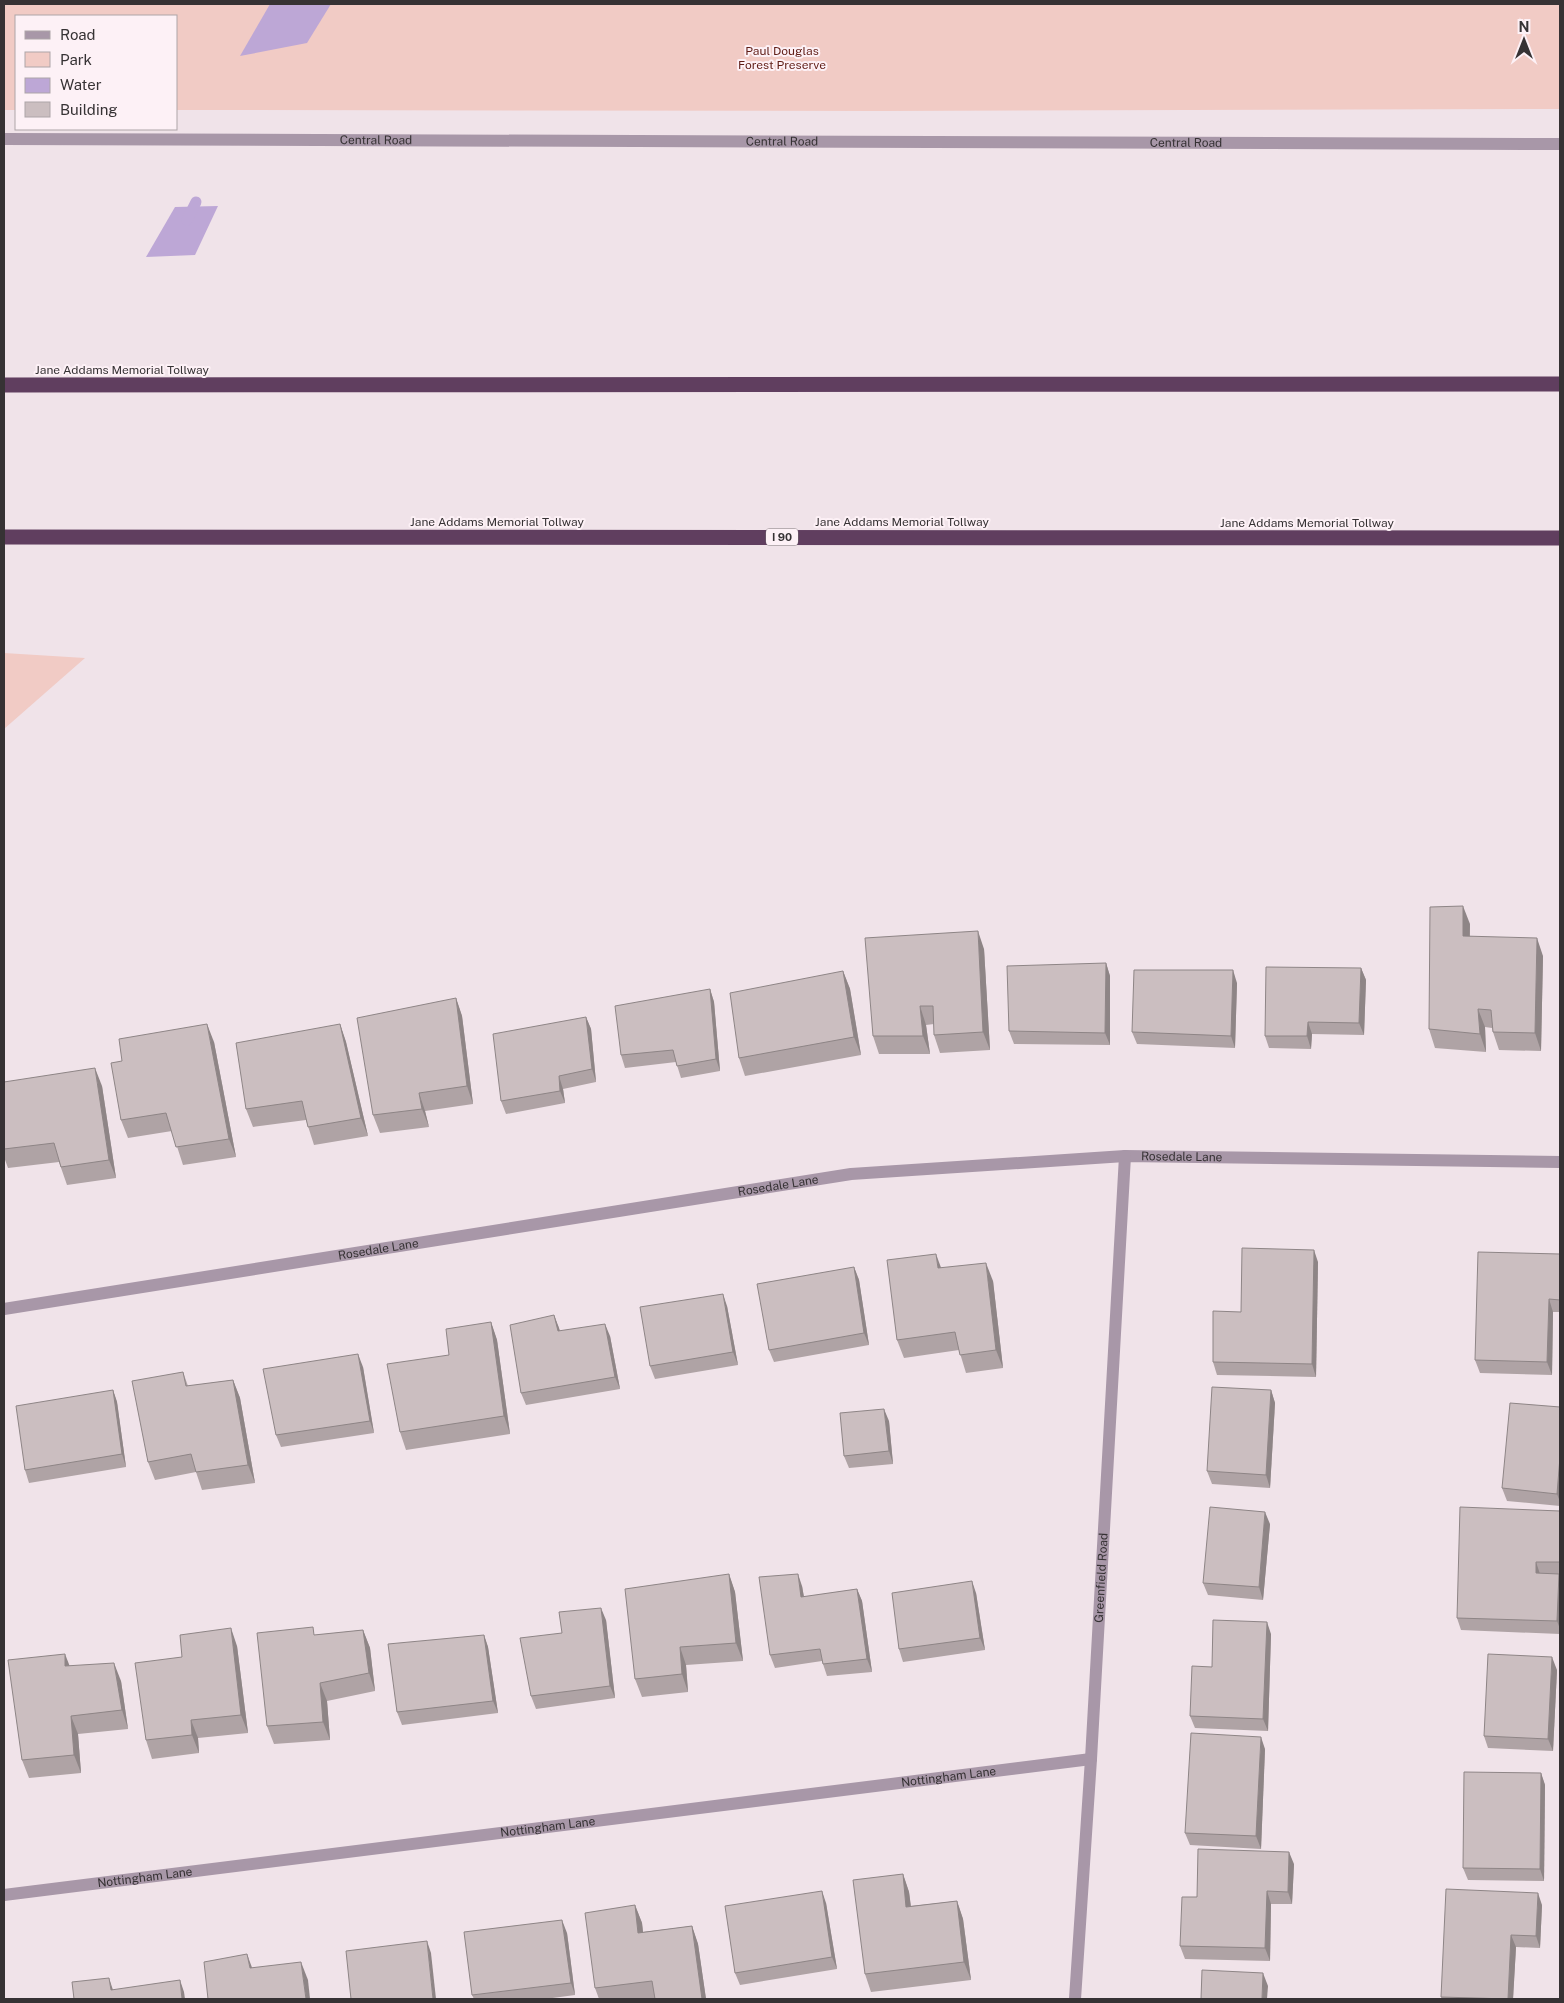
<svg xmlns="http://www.w3.org/2000/svg" width="1564" height="2003" viewBox="0 0 1564 2003" font-family="'Public Sans',sans-serif">
<style>
.green{fill:#f1cbc5}
.water{fill:#bda7d6}
.lines{fill:none;stroke-linecap:round;stroke-linejoin:round}
.stream{stroke:#bda7d6;stroke-width:11}
.minor{stroke:#a897a8;stroke-width:12}
.highway{stroke:#603e5f;stroke-width:15}
.wall{fill:#afa3a5}
.shaded-wall{fill:#8e8586}
.building{fill:#cbbec0;stroke:#8e8586}
.labels{text-anchor:middle;dominant-baseline:central;stroke-width:4;stroke-linejoin:round;paint-order:stroke}
.shield{fill:#fdf1f6;stroke:#726b6e;stroke-width:1}
.shield-label{font-size:11px;font-weight:bold;fill:#363234}
.park-label{font-size:12px;fill:#5f1c15;stroke:#fdf1f6}
.street-label{font-size:12px;fill:#363234;stroke:#fdf1f6}
</style>
<rect width="100%" height="100%" fill="#f0e3e9"/>
<g class="green">
<path d="M4,4H1560V109L880,111L176,110V16H16V110H4Z"/>
<path d="M4,653L85,658L4,729Z"/>
</g>
<g class="water">
<path d="M270,4H331L307,43L240,56Z"/>
<path d="M218,206L195,255L146,257L175,207Z"/>
</g>
<g class="lines">
<path class="stream" d="M187,220L196,202"/>
<g class="minor">
<path id="s1" d="M4,139L1560,144"/>
<path id="s2" d="M4,1309L851,1174L1125,1156L1560,1162"/>
<path id="s3" d="M4,1895L1091,1759"/>
<path id="s4" d="M1075,1999L1091,1759L1125,1156"/>
</g>
<g class="highway">
<path d="M4,385L1560,384"/>
<path d="M4,537L1560,538"/>
</g>
</g>
<g class="wall">
<path d="M1470,924V936L1543,956L1541,1051L1499,1050L1493,1032L1492,1028L1485,1027L1486,1052L1435,1048L1429,1029Z"/>
<path d="M984,949L990,1050L940,1053L934,1035V1024L926,1025L930,1054H879L873,1036Z"/>
<path d="M1106,963L1110,976V1045L1014,1044L1009,1031Z"/>
<path d="M1361,968L1366,980L1364,1035L1312,1034L1311,1049L1269,1048L1265,1036Z"/>
<path d="M843,971L850,989L861,1055L745,1076L739,1058Z"/>
<path d="M1237,983L1235,1048L1137,1044L1132,1032Z"/>
<path d="M710,989L714,1002L720,1071L681,1078L676,1062L625,1068L621,1055Z"/>
<path d="M456,998L462,1016L473,1104L425,1111L429,1127L380,1133L373,1115Z"/>
<path d="M586,1017L591,1029L596,1082L563,1089L565,1103L506,1114L501,1101Z"/>
<path d="M340,1024L346,1042L368,1136L314,1145L306,1120L253,1127L246,1109Z"/>
<path d="M214,1042L236,1157L183,1165L172,1131L128,1138L121,1120L122,1061Z"/>
<path d="M4,1082L102,1086L116,1178L67,1185L59,1162L8,1168L4,1157Z"/>
<path d="M1560,1254V1312H1553L1552,1375L1480,1373L1475,1360Z"/>
<path d="M1318,1262L1316,1377L1217,1375L1213,1362L1241,1312Z"/>
<path d="M854,1267L859,1280L869,1345L774,1362L769,1350Z"/>
<path d="M941,1268L993,1281L1003,1368L966,1373L959,1350L904,1358L897,1340Z"/>
<path d="M727,1306L738,1365L655,1379L650,1366Z"/>
<path d="M554,1315L560,1331L610,1336L620,1389L526,1405L521,1393Z"/>
<path d="M491,1322L497,1340L510,1434L406,1450L400,1432Z"/>
<path d="M363,1367L374,1433L281,1447L276,1435Z"/>
<path d="M183,1372L188,1386L233,1380L240,1398L255,1483L202,1490L196,1472L155,1480L148,1462Z"/>
<path d="M113,1390L117,1402L126,1467L29,1483L25,1470Z"/>
<path d="M1271,1390L1275,1403L1270,1488L1212,1484L1207,1471Z"/>
<path d="M1560,1407V1506L1507,1501L1502,1488Z"/>
<path d="M889,1421L893,1464L849,1468L844,1456Z"/>
<path d="M1560,1511V1634L1461,1630L1457,1618Z"/>
<path d="M1270,1524L1263,1600L1208,1595L1203,1583Z"/>
<path d="M729,1574L735,1592L743,1661L686,1665L688,1692L642,1697L635,1679Z"/>
<path d="M802,1586L804,1597L857,1589L862,1601L872,1672L827,1676L822,1661L775,1668L770,1655Z"/>
<path d="M976,1593L985,1650L903,1662L899,1649Z"/>
<path d="M606,1620L615,1698L536,1709L531,1696L562,1633Z"/>
<path d="M363,1630L370,1648L375,1691L327,1701L330,1740L274,1744L267,1726L316,1635Z"/>
<path d="M1271,1634L1268,1731L1195,1728L1190,1716L1212,1667Z"/>
<path d="M484,1635L488,1647L498,1713L402,1725L397,1712Z"/>
<path d="M237,1646L248,1733L198,1738L199,1753L152,1759L146,1740L182,1657Z"/>
<path d="M69,1666L121,1681L128,1729L78,1734L81,1773L29,1778L22,1760Z"/>
<path d="M1557,1670L1553,1751L1488,1748L1484,1736Z"/>
<path d="M1265,1749L1261,1849L1190,1845L1185,1833Z"/>
<path d="M1541,1773L1545,1785L1544,1881L1468,1880L1463,1868Z"/>
<path d="M1294,1864L1292,1904H1271L1270,1961L1185,1959L1180,1946L1197,1897Z"/>
<path d="M903,1874L909,1892L911,1906L957,1901L963,1919L971,1980L871,1992L865,1974Z"/>
<path d="M826,1903L837,1969L740,1985L735,1973Z"/>
<path d="M635,1905L642,1923L643,1932L692,1926L698,1944L706,1999H599L595,1988Z"/>
<path d="M1542,1905L1540,1948L1516,1947L1513,1999H1442L1441,1997Z"/>
<path d="M567,1933L575,1995L545,1999H474L472,1995Z"/>
</g>
<g class="shaded-wall">
<path d="M1463,906L1470,924L1469,954L1463,936Z"/>
<path d="M978,931L984,949L990,1050L983,1032Z"/>
<path d="M1537,938L1543,956L1541,1051L1535,1033Z"/>
<path d="M1106,963L1110,976V1045L1105,1033Z"/>
<path d="M1361,968L1366,980L1364,1035L1359,1023Z"/>
<path d="M1233,970L1237,983L1235,1048L1231,1036Z"/>
<path d="M843,971L850,989L861,1055L854,1037Z"/>
<path d="M710,989L714,1002L720,1071L716,1059Z"/>
<path d="M456,998L462,1016L473,1104L467,1086Z"/>
<path d="M920,1006L926,1025L930,1054L923,1036Z"/>
<path d="M1478,1009L1485,1027L1486,1052L1480,1034Z"/>
<path d="M586,1017L591,1029L596,1082L592,1069Z"/>
<path d="M1308,1022L1312,1034L1311,1049L1307,1036Z"/>
<path d="M207,1024L214,1042L236,1157L229,1139Z"/>
<path d="M340,1024L346,1042L368,1136L361,1118Z"/>
<path d="M95,1068L102,1086L116,1178L109,1160Z"/>
<path d="M559,1076L563,1089L565,1103L560,1091Z"/>
<path d="M419,1093L425,1111L429,1127L422,1109Z"/>
<path d="M1314,1250L1318,1262L1316,1377L1312,1364Z"/>
<path d="M936,1254L943,1273L938,1268Z"/>
<path d="M986,1263L993,1281L1003,1368L996,1350Z"/>
<path d="M854,1267L859,1280L869,1345L864,1333Z"/>
<path d="M723,1294L727,1306L738,1365L733,1352Z"/>
<path d="M1549,1299L1553,1312L1552,1375L1547,1362Z"/>
<path d="M554,1315L559,1328L563,1344L558,1331Z"/>
<path d="M491,1322L497,1340L510,1434L504,1416Z"/>
<path d="M605,1324L610,1336L620,1389L615,1377Z"/>
<path d="M358,1354L363,1367L374,1433L370,1421Z"/>
<path d="M233,1380L240,1398L255,1483L248,1465Z"/>
<path d="M113,1390L117,1402L126,1467L122,1454Z"/>
<path d="M1271,1390L1275,1403L1270,1488L1266,1475Z"/>
<path d="M884,1409L889,1421L893,1464L889,1451Z"/>
<path d="M1560,1457V1502L1557,1494Z"/>
<path d="M1265,1512L1270,1524L1263,1600L1259,1587Z"/>
<path d="M1536,1562L1540,1574L1536,1573Z"/>
<path d="M729,1574L735,1592L743,1661L736,1643Z"/>
<path d="M798,1574L802,1586L806,1609L801,1597Z"/>
<path d="M1559,1574L1560,1576V1629L1557,1621Z"/>
<path d="M972,1581L976,1593L985,1650L980,1638Z"/>
<path d="M857,1589L862,1601L872,1672L867,1659Z"/>
<path d="M601,1608L606,1620L615,1698L610,1686Z"/>
<path d="M1267,1622L1271,1634L1268,1731L1263,1719Z"/>
<path d="M231,1628L237,1646L248,1733L241,1715Z"/>
<path d="M363,1630L370,1648L375,1691L369,1673Z"/>
<path d="M484,1635L488,1647L498,1713L493,1701Z"/>
<path d="M680,1647L686,1665L688,1692L682,1674Z"/>
<path d="M65,1654L72,1672L65,1666Z"/>
<path d="M1552,1657L1557,1670L1553,1751L1548,1739Z"/>
<path d="M114,1663L121,1681L128,1729L122,1710Z"/>
<path d="M320,1683L327,1701L330,1740L323,1722Z"/>
<path d="M71,1716L78,1734L81,1773L74,1755Z"/>
<path d="M191,1720L198,1738L199,1753L192,1735Z"/>
<path d="M1261,1737L1265,1749L1261,1849L1256,1836Z"/>
<path d="M1541,1773L1545,1785L1544,1881L1540,1869Z"/>
<path d="M1289,1852L1294,1864L1292,1904L1288,1892Z"/>
<path d="M903,1874L909,1892L913,1925L906,1907Z"/>
<path d="M822,1891L826,1903L837,1969L832,1957Z"/>
<path d="M1267,1891L1271,1904L1270,1961L1265,1948Z"/>
<path d="M1538,1893L1542,1905L1540,1948L1536,1936Z"/>
<path d="M957,1901L963,1919L971,1980L964,1962Z"/>
<path d="M635,1905L642,1923L645,1951L638,1933Z"/>
<path d="M562,1920L567,1933L575,1995L571,1983Z"/>
<path d="M692,1926L698,1944L706,1999H702Z"/>
<path d="M1511,1935L1516,1947L1513,1999H1508Z"/>
<path d="M427,1941L431,1953L436,1999H433Z"/>
<path d="M247,1954L254,1973L250,1968Z"/>
<path d="M301,1962L308,1980L310,1999H306Z"/>
<path d="M1263,1973L1268,1986L1267,1999H1262Z"/>
<path d="M109,1978L113,1990H111Z"/>
<path d="M180,1980L184,1992L185,1999H182Z"/>
</g>
<g class="building">
<path d="M1463,906V936L1537,938L1535,1033L1493,1032L1491,1010L1478,1009L1480,1034L1429,1029L1430,907Z"/>
<path d="M978,931L983,1032L934,1035L933,1006H920L923,1036H873L865,938Z"/>
<path d="M1106,963L1105,1033L1009,1031L1007,966Z"/>
<path d="M1266,967L1361,968L1359,1023L1308,1022L1307,1036H1265Z"/>
<path d="M1134,970H1233L1231,1036L1132,1032Z"/>
<path d="M843,971L854,1037L739,1058L730,993Z"/>
<path d="M710,989L716,1059L677,1066L673,1050L621,1055L615,1006Z"/>
<path d="M456,998L467,1086L419,1093L422,1109L373,1115L357,1018Z"/>
<path d="M586,1017L592,1069L559,1076L560,1091L501,1101L493,1034Z"/>
<path d="M207,1024L229,1139L176,1147L166,1113L121,1120L111,1063L122,1061L119,1039Z"/>
<path d="M340,1024L361,1118L308,1127L302,1101L246,1109L236,1043Z"/>
<path d="M95,1068L109,1160L61,1167L54,1143L4,1149V1082Z"/>
<path d="M1242,1248L1314,1250L1312,1364L1213,1362V1311L1241,1312Z"/>
<path d="M1478,1252L1560,1254V1300L1549,1299L1547,1362L1475,1360Z"/>
<path d="M936,1254L938,1268L986,1263L996,1350L960,1355L955,1332L897,1340L887,1260Z"/>
<path d="M854,1267L864,1333L769,1350L757,1284Z"/>
<path d="M723,1294L733,1352L650,1366L640,1307Z"/>
<path d="M554,1315L558,1331L605,1324L615,1377L521,1393L510,1325Z"/>
<path d="M491,1322L504,1416L400,1432L387,1364L449,1355L446,1329Z"/>
<path d="M358,1354L370,1421L276,1435L263,1369Z"/>
<path d="M183,1372L186,1386L233,1380L248,1465L196,1472L191,1454L148,1462L132,1381Z"/>
<path d="M1212,1387L1271,1390L1266,1475L1207,1471Z"/>
<path d="M113,1390L122,1454L25,1470L16,1406Z"/>
<path d="M1510,1403L1560,1407V1457L1557,1494L1502,1488Z"/>
<path d="M884,1409L889,1451L844,1456L840,1413Z"/>
<path d="M1210,1507L1265,1512L1259,1587L1203,1583Z"/>
<path d="M1460,1507L1560,1511V1562H1536V1573L1559,1574L1557,1621L1457,1618Z"/>
<path d="M729,1574L736,1643L680,1647L682,1674L635,1679L625,1589Z"/>
<path d="M798,1574L801,1597L857,1589L867,1659L823,1664L820,1649L770,1655L759,1577Z"/>
<path d="M972,1581L980,1638L899,1649L892,1593Z"/>
<path d="M601,1608L610,1686L531,1696L520,1638L562,1633L559,1612Z"/>
<path d="M1213,1620L1267,1622L1263,1719L1190,1716L1192,1666L1212,1667Z"/>
<path d="M313,1627L314,1635L363,1630L369,1673L320,1683L323,1722L267,1726L257,1633Z"/>
<path d="M231,1628L241,1715L191,1720L192,1735L146,1740L135,1663L182,1657L180,1635Z"/>
<path d="M484,1635L493,1701L397,1712L388,1644Z"/>
<path d="M65,1654V1666L114,1663L122,1710L71,1716L74,1755L22,1760L8,1660Z"/>
<path d="M1488,1654L1552,1657L1548,1739L1484,1736Z"/>
<path d="M1191,1733L1261,1737L1256,1836L1185,1833Z"/>
<path d="M1464,1772L1541,1773L1540,1869L1463,1868Z"/>
<path d="M1198,1849L1289,1852L1288,1892L1267,1891L1265,1948L1180,1946L1182,1897H1197Z"/>
<path d="M903,1874L906,1907L957,1901L964,1962L865,1974L853,1880Z"/>
<path d="M1446,1889L1538,1893L1536,1936L1511,1935L1508,1999L1441,1997Z"/>
<path d="M822,1891L832,1957L735,1973L725,1906Z"/>
<path d="M635,1905L638,1933L692,1926L702,1999H655L652,1981L595,1988L585,1913Z"/>
<path d="M562,1920L571,1983L472,1995L464,1932Z"/>
<path d="M427,1941L433,1999H351L346,1951Z"/>
<path d="M247,1954L250,1968L301,1962L306,1999H208L204,1962Z"/>
<path d="M1202,1970L1263,1973L1262,1999H1201Z"/>
<path d="M109,1978L111,1990L180,1980L182,1999H74L72,1982Z"/>
</g>
<g class="labels">
<rect class="shield" x="766" y="528.5" width="32" height="17" rx="4"/>
<g class="shield-label">
<text x="782" y="537">I 90</text>
</g>
<g class="park-label">
<text x="782" y="51">Paul Douglas<tspan x="782" dy="14">Forest Preserve</tspan></text>
</g>
<g class="street-label">
<text stroke="none"><textPath href="#s1" startOffset="372">Central Road</textPath></text>
<text stroke="none"><textPath href="#s1" startOffset="778">Central Road</textPath></text>
<text stroke="none"><textPath href="#s1" startOffset="1182">Central Road</textPath></text>
<text x="122" y="370">Jane Addams Memorial Tollway</text>
<text x="497" y="522">Jane Addams Memorial Tollway</text>
<text x="902" y="522">Jane Addams Memorial Tollway</text>
<text x="1307" y="523">Jane Addams Memorial Tollway</text>
<text stroke="none"><textPath href="#s2" startOffset="1189">Rosedale Lane</textPath></text>
<text stroke="none"><textPath href="#s2" startOffset="784">Rosedale Lane</textPath></text>
<text stroke="none"><textPath href="#s2" startOffset="379">Rosedale Lane</textPath></text>
<text stroke="none"><textPath href="#s4" startOffset="422">Greenfield Road</textPath></text>
<text stroke="none"><textPath href="#s3" startOffset="952">Nottingham Lane</textPath></text>
<text stroke="none"><textPath href="#s3" startOffset="548">Nottingham Lane</textPath></text>
<text stroke="none"><textPath href="#s3" startOffset="142">Nottingham Lane</textPath></text>
</g>
</g>
<rect width="1564" height="2003" fill="none" stroke="#363234" stroke-width="10"/>
<rect x="15" y="15" width="162" height="115" fill="#fdf1f6" stroke="#ada5a8"/>
<rect x="25" y="31" width="25" height="8" fill="#a897a8" stroke="#ada5a8"/>
<text x="60" y="40" font-size="15" fill="#363234">Road</text>
<rect x="25" y="52" width="25" height="15" fill="#f1cbc5" stroke="#ada5a8"/>
<text x="60" y="65" font-size="15" fill="#363234">Park</text>
<rect x="25" y="78" width="25" height="15" fill="#bda7d6" stroke="#ada5a8"/>
<text x="60" y="90" font-size="15" fill="#363234">Water</text>
<rect x="25" y="102" width="25" height="15" fill="#cbbec0" stroke="#ada5a8"/>
<text x="60" y="115" font-size="15" fill="#363234">Building</text>
<g transform="translate(1524 40)" stroke="#fdf1f6" stroke-width="4" paint-order="stroke">
<path d="M0-4L9 19L0 12L-9 19Z" fill="#363234"/>
<text y="-8" font-size="14" font-weight="bold" text-anchor="middle" fill="#363234">N</text>
</g>
</svg>
